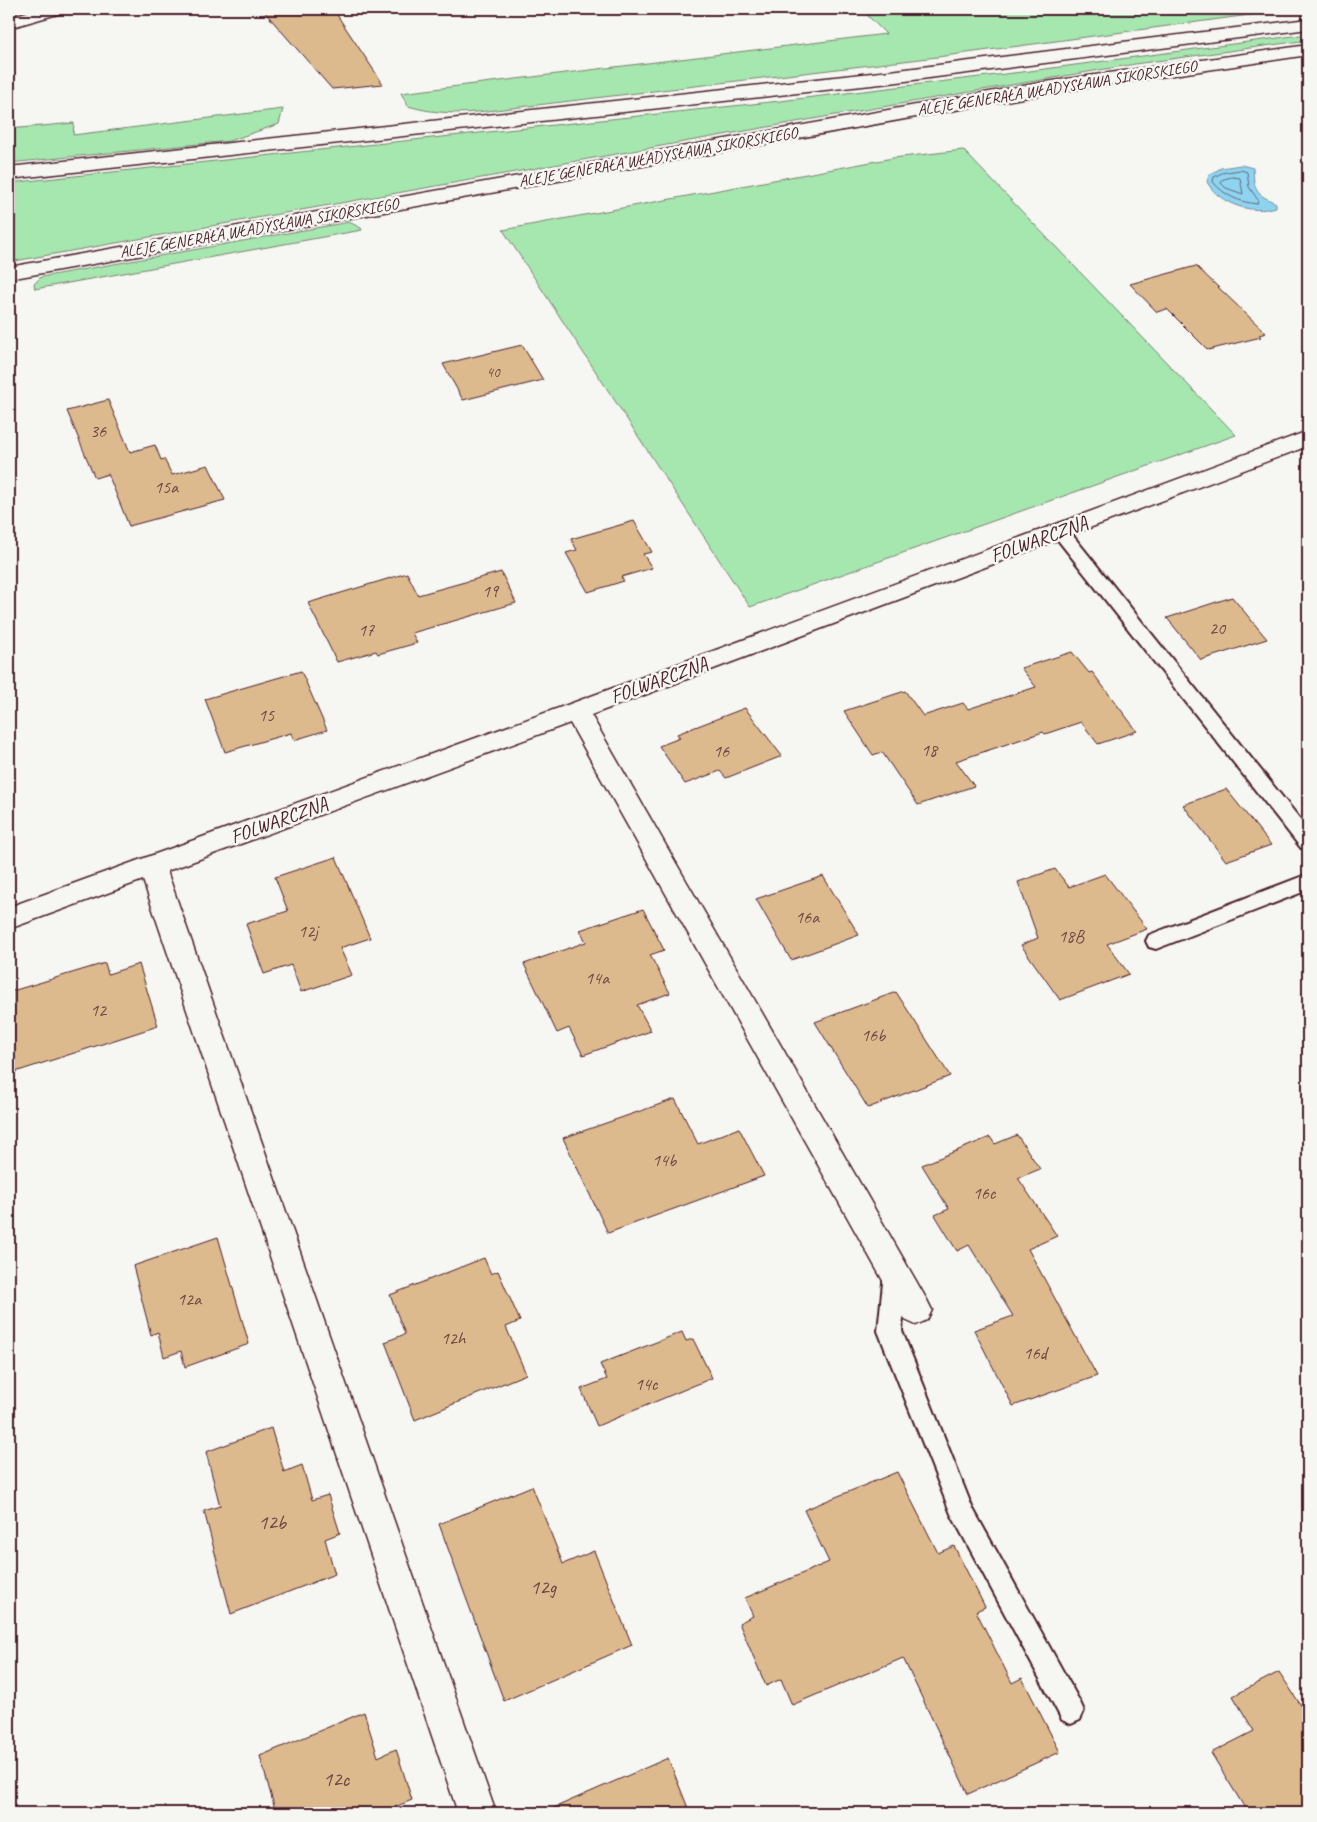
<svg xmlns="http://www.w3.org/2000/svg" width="1317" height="1822" viewBox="0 0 1317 1822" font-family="Caveat,sans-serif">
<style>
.green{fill:#a6e7b0;stroke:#78836e}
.water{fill:#8ed4f0;stroke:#738ca1}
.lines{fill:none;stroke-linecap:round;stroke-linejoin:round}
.shore{stroke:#65677a;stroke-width:1}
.building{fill:#dcba8e;stroke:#4a1f2b}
.lane-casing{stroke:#4a1f2b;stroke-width:4}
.street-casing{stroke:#4a1f2b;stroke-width:3}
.secondary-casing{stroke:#4a1f2b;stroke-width:3}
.lane{fill:#f6f6f2;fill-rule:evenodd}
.street{fill:#f6f6f2;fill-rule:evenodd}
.secondary{fill:#f6f6f2;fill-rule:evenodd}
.labels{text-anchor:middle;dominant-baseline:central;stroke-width:5;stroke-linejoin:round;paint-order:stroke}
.far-number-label{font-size:15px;fill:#6e4644}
.far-street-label{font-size:16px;fill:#4a1f2b;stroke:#f6f6f2}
.number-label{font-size:18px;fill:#6e4644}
.street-label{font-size:20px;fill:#4a1f2b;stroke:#f6f6f2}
.near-number-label{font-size:21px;fill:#6e4644}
</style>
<rect width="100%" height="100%" fill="#f6f6f2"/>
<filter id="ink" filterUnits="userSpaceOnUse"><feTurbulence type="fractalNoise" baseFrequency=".02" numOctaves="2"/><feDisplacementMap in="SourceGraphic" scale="10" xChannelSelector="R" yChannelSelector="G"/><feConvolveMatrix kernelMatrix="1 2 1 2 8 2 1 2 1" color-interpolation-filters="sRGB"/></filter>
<g filter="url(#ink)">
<g class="green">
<path d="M861,9H1294L937,57L487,111C460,114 435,114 408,106L401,93L886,34Z"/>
<path d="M1308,34V40L1135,64L841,114L9,262V183L780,101L1030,71Z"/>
<path d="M283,109L279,124L229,141L9,163V129L74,123L73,135Z"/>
<path d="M963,150L1236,435L750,607L503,230L893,158Z"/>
<path d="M349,222L361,228L362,230L35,289L34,284L41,277Z"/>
</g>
<path class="water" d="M1241,165L1253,168C1254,190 1255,194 1276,203V207C1252,215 1219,204 1207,182L1209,175L1221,168Z"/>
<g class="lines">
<g class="shore">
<path d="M1241,170L1247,172L1249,187L1258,200L1257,204C1239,202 1225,196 1213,182L1214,177L1222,173Z"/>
<path d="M1232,177L1240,178L1243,194L1226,188L1221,183L1222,180Z"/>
</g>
</g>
<g class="building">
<path d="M262,9H333L383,84L332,89Z"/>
<path d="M1196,266L1266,333L1259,335L1261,337L1208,350L1167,309L1157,312L1130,284Z"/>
<path d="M522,345L543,380L463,400L443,364Z"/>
<path d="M108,400L130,452L155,445L161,460L164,459L172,475L208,465L225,500L129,526L108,474L95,478L67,411Z"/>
<path d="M634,521L652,552L643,554L652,568L621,577L624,581L588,592L566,553L577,550L571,539Z"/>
<path d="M501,572L516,603L412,633L417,643L378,654L376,651L337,662L308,603L407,573L418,595Z"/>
<path d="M1232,597L1267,639L1201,660L1167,618Z"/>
<path d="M1072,652L1089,673L1092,672L1137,731L1098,744L1081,722L1045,734L1043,732L956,761L974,786L918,805L882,752L873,755L844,711L905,691L923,716L963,703L968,709L1036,687L1021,668Z"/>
<path d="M301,671L327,730L294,740L291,733L225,752L205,699Z"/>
<path d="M745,708L782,756L726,778L720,771L685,784L659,746L680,738L677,734Z"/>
<path d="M1226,789L1271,845L1226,861L1183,805Z"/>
<path d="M336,857L370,938L340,948L352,975L301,992L291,965L264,974L246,924L288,911L275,877Z"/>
<path d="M1055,869L1069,887L1105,874L1147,929L1107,944L1129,974L1060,1000L1021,945L1038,938L1018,882Z"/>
<path d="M823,876L859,935L791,960L756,899Z"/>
<path d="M643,909L664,950L650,955L670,993L637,1005L651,1031L583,1055L569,1028L557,1033L524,964L586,942L580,930Z"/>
<path d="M105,963L108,974L139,964L158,1026L9,1074V992Z"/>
<path d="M896,992L950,1076L868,1108L815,1022Z"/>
<path d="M675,1099L698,1144L739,1128L764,1176L608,1233L563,1138Z"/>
<path d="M1017,1135L1040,1169L1018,1178L1057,1236L1028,1249L1097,1376L1013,1406L974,1330L1013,1316L969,1245L957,1251L935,1215L949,1209L922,1165L990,1137L995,1144Z"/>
<path d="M218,1237L249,1344L185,1367L181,1351L164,1357L158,1332L151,1335L133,1266Z"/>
<path d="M484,1258L491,1274L498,1271L520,1321L506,1327L526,1374L415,1420L385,1342L405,1334L390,1295Z"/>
<path d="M682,1332L686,1341L693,1339L712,1378L597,1426L581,1389L607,1379L600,1364Z"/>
<path d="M271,1428L284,1472L302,1465L312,1500L328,1495L340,1533L325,1539L335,1574L231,1614L204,1511L220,1506L206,1452Z"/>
<path d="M897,1472L938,1553L954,1546L985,1607L976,1611L1012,1683L1022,1678L1060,1752L968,1794L903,1658L792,1705L781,1679L766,1686L739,1623L753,1616L745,1598L829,1562L804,1510Z"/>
<path d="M532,1486L563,1564L594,1551L632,1645L504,1701L439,1524Z"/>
<path d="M1279,1672L1308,1716V1813H1248L1211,1753L1254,1731L1233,1696Z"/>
<path d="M364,1712L378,1757L396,1749L412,1800L380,1813H276L260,1756Z"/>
<path d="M668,1758L690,1813H542Z"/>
</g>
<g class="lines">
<defs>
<g id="lane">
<path d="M1060,525L1066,527L1308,829V850L1301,848L1054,535L1052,531L1054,527Z"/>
<path d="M1308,874V890L1156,949L1149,947L1146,941L1149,935Z"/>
<path d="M895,1263L903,1266L906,1273L902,1331L972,1507L1080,1702L1084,1711L1080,1720L1071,1724L1062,1720L951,1514L878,1331L884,1273L887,1266Z"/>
</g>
<g id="street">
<path d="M37,9H64L61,13L9,28V17Z"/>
<path d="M1308,431V446L591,715L927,1300L932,1310L927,1320L916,1325L905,1320L570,723L167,871L496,1813H458L143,880L9,929V907L567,705Z"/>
</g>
<g id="secondary">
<path d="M1308,19V29L890,83L9,179V167L890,71Z"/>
<path d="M1308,45V55L1045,94L9,279V267L1045,82Z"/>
</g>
</defs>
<use href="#lane" class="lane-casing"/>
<use href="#street" class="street-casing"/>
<use href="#secondary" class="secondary-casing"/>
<use href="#lane" class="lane"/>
<use href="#street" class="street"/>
<use href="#secondary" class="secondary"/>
</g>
</g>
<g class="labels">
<g class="far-number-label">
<text x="493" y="372">40</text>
</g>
<g class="far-street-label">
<text transform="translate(1057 88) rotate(-9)">ALEJE GENERAŁA WŁADYSŁAWA SIKORSKIEGO</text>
<text transform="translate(658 157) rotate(-10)">ALEJE GENERAŁA WŁADYSŁAWA SIKORSKIEGO</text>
<text transform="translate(259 228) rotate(-10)">ALEJE GENERAŁA WŁADYSŁAWA SIKORSKIEGO</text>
</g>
<g class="number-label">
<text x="98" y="431">36</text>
<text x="166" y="487">15a</text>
<text x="490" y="591">19</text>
<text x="1217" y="628">20</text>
<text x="366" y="630">17</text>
<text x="266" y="715">15</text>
<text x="929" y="750">18</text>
<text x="721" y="751">16</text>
<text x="807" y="917">16a</text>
<text x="308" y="931">12j</text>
<text x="1071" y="936">18B</text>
<text x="597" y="978">14a</text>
<text x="98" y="1010">12</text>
<text x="873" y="1035">16b</text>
<text x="664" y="1160">14b</text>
<text x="984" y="1193">16c</text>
<text x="189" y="1299">12a</text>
<text x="453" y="1338">12h</text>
<text x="1035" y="1353">16d</text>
<text x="646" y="1384">14c</text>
</g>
<g class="street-label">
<text transform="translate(1039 539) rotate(-20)">FOLWARCZNA</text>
<text transform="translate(659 680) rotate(-20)">FOLWARCZNA</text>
<text transform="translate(279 820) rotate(-20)">FOLWARCZNA</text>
</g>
<g class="near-number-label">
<text x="272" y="1522">12b</text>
<text x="543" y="1587">12g</text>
<text x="336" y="1779">12c</text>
</g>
</g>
<rect width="1317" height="1822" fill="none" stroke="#f6f6f2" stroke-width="30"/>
<rect x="15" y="15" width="1287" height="1792" fill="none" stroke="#4a1f2b" stroke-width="2" filter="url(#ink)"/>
</svg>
